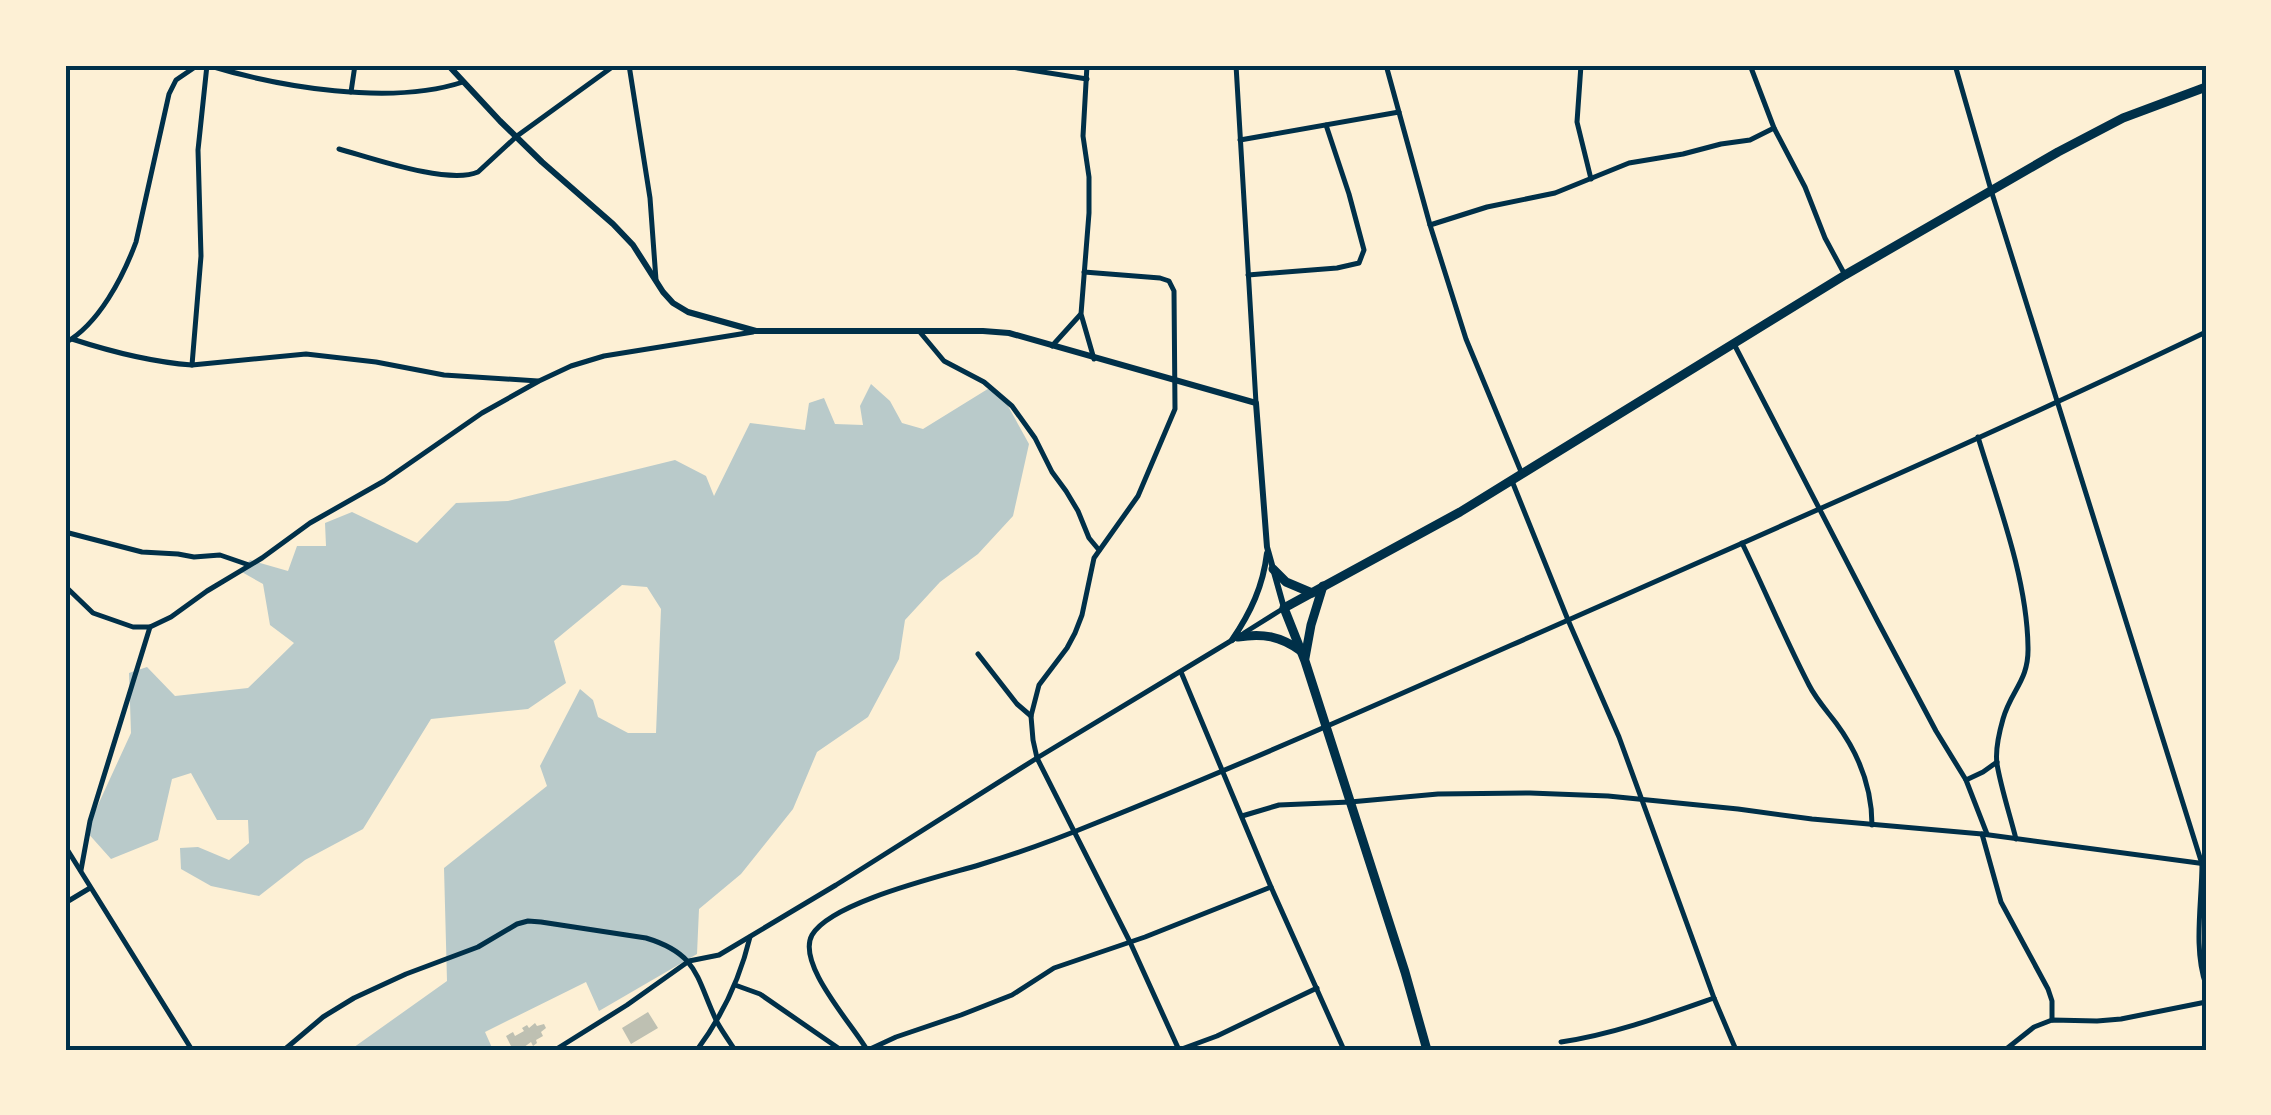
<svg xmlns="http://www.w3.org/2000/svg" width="2271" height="1115" viewBox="0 0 2271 1115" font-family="'PT Sans Narrow',sans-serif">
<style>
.green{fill:#b9caca}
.building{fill:#bec0b2}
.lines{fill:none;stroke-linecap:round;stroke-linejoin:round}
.minor{stroke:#003049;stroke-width:5}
.tertiary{stroke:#003049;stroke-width:6}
.primary{stroke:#003049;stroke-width:9}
.neatline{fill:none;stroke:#003049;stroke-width:4}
</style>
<rect width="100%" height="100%" fill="#fdf0d5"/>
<path class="green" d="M871,384L890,401L902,423L923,429L991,387L1008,406L1029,444L1013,516L978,554L940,582L905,620L899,659L868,717L817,752L793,809L741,874L699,909L697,954L599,1011L586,982L485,1032L493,1050H350L447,981L444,868L547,786L540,766L580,689L593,700L598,717L628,733H656L661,609L647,587L622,585L554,641L566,683L528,709L431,719L363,829L305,860L259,896L211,886L181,869L180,848L198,847L229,860L249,843L248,820H217L191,773L172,779L158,840L111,859L86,831L131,733L129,673L147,667L175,696L248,688L294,643L270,625L263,584L240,571L250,560L288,571L297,546H326L325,523L352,512L417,543L456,503L508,501L675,460L706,476L714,496L750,423L805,430L809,403L824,398L835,424L863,425L860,406Z"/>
<g class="building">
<path d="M648,1012L658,1028L631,1044L622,1028Z"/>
<path d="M535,1023L537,1026L544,1024L546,1028L541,1032L543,1036L536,1040L537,1043L533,1046L531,1042L520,1050H513L506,1036L513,1032L515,1036L524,1031L522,1028L527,1025L529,1028Z"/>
</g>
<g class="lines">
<g class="minor">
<path d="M207,65C279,87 390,106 463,82"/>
<path d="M629,65L650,198L656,280"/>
<path d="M999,65L1087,79"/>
<path d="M1087,65L1083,136L1089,177V213L1081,314L1094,359"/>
<path d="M1236,65L1256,403"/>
<path d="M1386,65L1430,225L1466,339L1522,474"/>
<path d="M1581,65L1577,122L1591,179"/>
<path d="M1750,65L1774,128L1805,187L1825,238L1845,275"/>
<path d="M1955,65L1991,190L2202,864C2202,902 2193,949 2206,985"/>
<path d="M351,92L355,65"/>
<path d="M1240,140L1399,112"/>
<path d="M339,149C372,158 448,185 478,172L517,136L615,65"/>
<path d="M1430,225L1487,207L1555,193L1629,163L1683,154L1721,144L1750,140L1774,128"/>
<path d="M1084,272L1160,278L1169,281L1174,291L1175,409L1138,496L1094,558L1082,615L1075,633L1067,648L1039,685L1031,716L1033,740L1037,758L1130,942L1179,1050L1217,1036L1317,988"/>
<path d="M1248,275L1337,268L1359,263L1364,250L1349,194L1326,125"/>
<path d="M919,331L944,361L984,382L1012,406L1035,438L1052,472L1066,491L1078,511L1089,538L1099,550"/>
<path d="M72,339C112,352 150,362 192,365L306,354L376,362L444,375L538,381"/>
<path d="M65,343C99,324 123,277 136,242L169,94L176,80L198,65"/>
<path d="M1734,344L1877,620L1936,731L1966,780L1987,834"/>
<path d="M1052,346L1080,315"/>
<path d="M192,365L201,256L198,150L207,65"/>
<path d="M1978,437C1998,503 2027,578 2028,647C2029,681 2011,690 2003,719C1999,733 1995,750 1997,764C2001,788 2010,815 2016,839"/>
<path d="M1512,481L1568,620L1619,737L1714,998L1736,1050"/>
<path d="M65,532L142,552L178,554L194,557L220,555L249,565"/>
<path d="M1742,543C1765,590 1785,639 1809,685C1816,699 1827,711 1836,723C1859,754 1872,787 1872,825"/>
<path d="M65,586L93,613L133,627H150L171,617L207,591L262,558L310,523L384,481L482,413L539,381L571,366L604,356L753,332"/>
<path d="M1244,633L1284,608"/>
<path d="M978,654L1017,704L1031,716"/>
<path d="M1181,672L1271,887L1344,1050"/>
<path d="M1966,780L1983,772L1997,762"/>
<path d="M1242,816L1279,805L1350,802L1438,794L1530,793L1608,796L1738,809L1812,819L1982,834L2206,864"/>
<path d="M1982,834L2001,902L2048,989L2052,1001V1020"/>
<path d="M65,846L192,1050"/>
<path d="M81,870L90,821L150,627"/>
<path d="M65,903L90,888"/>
<path d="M735,985L760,994L841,1050"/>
<path d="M1561,1042C1614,1034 1663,1016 1714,998"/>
<path d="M284,1050L323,1017L354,998L406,974L478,947L517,924L528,921L541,922L646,938C699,954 696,978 717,1022C722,1031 729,1041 735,1050"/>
<path d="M555,1050L627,1005L689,961L719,955L836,885L1037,758L1234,639"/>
<path d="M697,1050C723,1015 740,979 750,937"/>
<path d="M867,1050C853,1025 796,964 812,935C831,902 942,876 979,865C1019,853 1057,839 1096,823C1266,755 1432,680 1600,606C1803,516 2006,428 2206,332"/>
<path d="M868,1050L896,1037L961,1015L1012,995L1054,968L1145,937L1271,887"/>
<path d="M2005,1050L2034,1027L2052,1020L2097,1021L2121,1019L2206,1002"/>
</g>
<g class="tertiary">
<path d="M448,65L500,121L542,162L613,224L633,245L663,292L673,303L688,312L756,331H983L1009,333L1256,403L1267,547L1284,608"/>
<path d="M1232,640C1251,612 1263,586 1267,553"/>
</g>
<g class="primary">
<path d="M1273,569L1286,582L1312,593"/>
<path d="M1238,637C1263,633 1280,636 1301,651"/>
<path d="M1305,658L1311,625L1323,586"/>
<path d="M1427,1050L1405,972L1305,661L1284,608L1460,512L1845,275L2058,152L2123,118L2206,87"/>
</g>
</g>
<rect width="2271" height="1115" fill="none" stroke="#fdf0d5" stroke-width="135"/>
<rect x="68" y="68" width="2136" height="980" class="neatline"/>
</svg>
